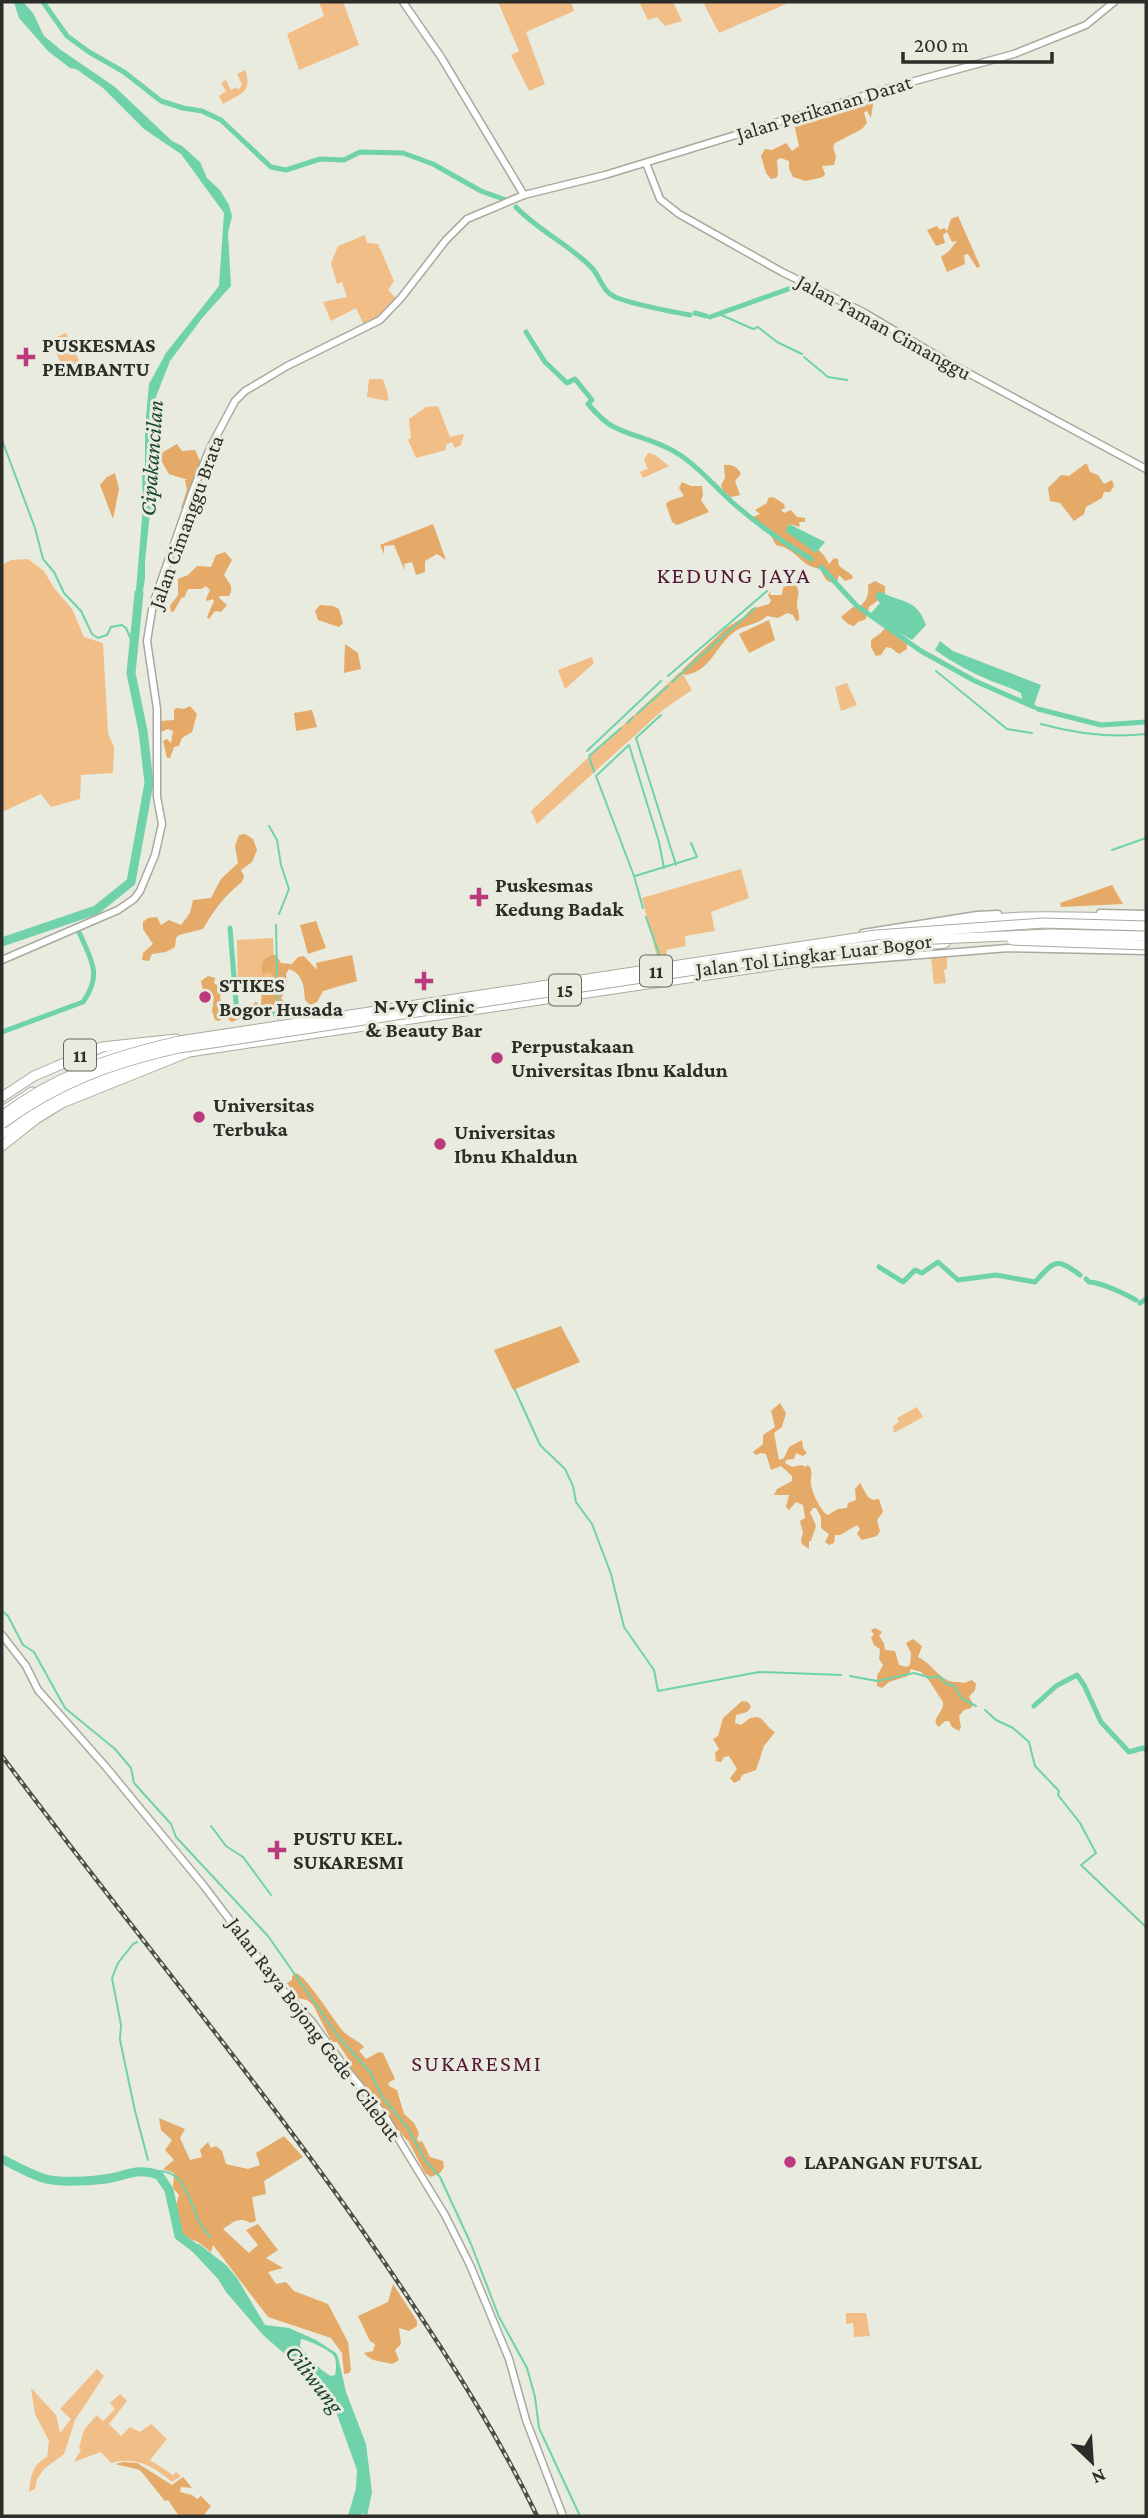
<svg xmlns="http://www.w3.org/2000/svg" width="1148" height="2518" viewBox="0 0 1148 2518" font-family="'Crimson Pro',serif">
<style>
.green{fill:#f2be88}
.forest{fill:#e5a968}
.water{fill:#70d2ab;fill-rule:evenodd}
.lines{fill:none;stroke-linecap:round;stroke-linejoin:round}
.stream{stroke:#70d2ab;stroke-width:2}
.canal{stroke:#70d2ab;stroke-width:5}
.river{stroke:#70d2ab;stroke-width:9}
.secondary-casing{stroke:#a8aa9e;stroke-width:9}
.highway-casing{stroke:#a8aa9e;stroke-width:11}
.secondary{stroke:#fff;stroke-width:6}
.highway{stroke:#fff;stroke-width:9}
.rail-casing{stroke:#4d4e48;stroke-width:4.5}
.rail{stroke:#e8ebde;stroke-width:2;stroke-dasharray:5;stroke-linecap:butt}
.highway-bridge-casing{stroke:#a8aa9e;stroke-width:11;stroke-linecap:butt}
.highway-bridge{stroke:#fff;stroke-width:9}
.poi-dot{fill:#bd397d;stroke:#e8ebde;stroke-width:2.5}
.labels{text-anchor:middle;dominant-baseline:central;stroke-width:6;stroke-linejoin:round;paint-order:stroke}
.shield{fill:#e8ebde;stroke:#64665f;stroke-width:2}
.shield-label{font-size:19px;font-weight:bold;fill:#2c2d28}
.street-label{font-size:21px;fill:#2c2d28;stroke:#e8ebde}
.poi-label{font-size:21px;font-weight:bold;fill:#2c2d28;stroke:#e8ebde;text-anchor:start}
.water-label{font-size:23px;font-style:italic;fill:#184333;stroke:#e8ebde}
.neighbourhood-label{font-size:23px;letter-spacing:2px;fill:#561637;stroke:#e8ebde}
</style>
<rect width="100%" height="100%" fill="#e8ebde"/>
<g class="green">
<path d="M319,2H343L359,45L299,70L287,34L324,16Z"/>
<path d="M498,2H571L574,11L526,32L545,84L529,91L511,55L519,51Z"/>
<path d="M639,2H673L682,21L665,26L657,17L648,20Z"/>
<path d="M703,2H782L786,4L719,33Z"/>
<path d="M245,70C253,93 241,93 223,104L219,96L226,91L221,83L226,80L231,90L237,87L238,90L242,85L237,74Z"/>
<path d="M365,235L367,243L378,244L394,281L388,290L397,299L384,314L365,327L356,308L331,321L323,302L347,297L342,282L337,284L331,263L338,246Z"/>
<path d="M66,333L84,371L68,379L50,340Z"/>
<path d="M369,379H383L388,395V401L367,397Z"/>
<path d="M438,406L450,437L464,434L461,445L455,448L452,442L446,445V450L416,458L408,440L411,438L409,419L426,407Z"/>
<path d="M648,453L655,455L669,466L643,478L640,472L648,469L644,460Z"/>
<path d="M28,559L44,571L54,588L72,609L84,637L103,643L108,733L114,747L113,773L81,775L80,799L51,807L41,794L2,812V565L11,560Z"/>
<path d="M592,657L594,663L565,689L558,670Z"/>
<path d="M681,671L692,690L664,709L537,824L531,811Z"/>
<path d="M847,683L857,705L841,711L835,687Z"/>
<path d="M741,869L749,898L711,912L715,931L685,936L686,946L666,950L667,960L658,961L642,898Z"/>
<path d="M273,938L275,992L238,994L237,940Z"/>
<path d="M947,954V969L944,970L946,983L934,984L931,957Z"/>
<path d="M917,1407L923,1417L894,1433L893,1426L899,1422L897,1418Z"/>
<path d="M846,2313H866L870,2336L854,2337L853,2323L846,2324Z"/>
<path d="M97,2369L104,2376L75,2420L64,2454L44,2469L37,2479L35,2489L29,2492C31,2476 32,2465 47,2457L49,2441L35,2414L31,2388L56,2415L60,2433L71,2419L60,2409Z"/>
<path d="M120,2394L127,2401L109,2424L121,2436L130,2427L140,2432L151,2424L167,2439L150,2460L173,2475L176,2472L181,2476L172,2482C152,2465 137,2457 111,2463L101,2452L74,2462L81,2450L79,2448L84,2430L97,2415L103,2421L115,2409L110,2403Z"/>
</g>
<g class="forest">
<path d="M870,87L875,90L871,118L867,111L864,112L867,123L862,129L835,143L833,147L836,157L834,165L822,166L825,174L823,177L806,181L793,177L789,169V161L781,158L777,160L778,175L776,178L771,179L766,173L761,156L765,149L772,150L786,143L792,151L799,146L794,124L789,121L867,92V88Z"/>
<path d="M958,216L980,266L977,268L968,254L964,255L965,264L947,272L941,257L949,251L957,241L952,242L947,232L943,235L945,243L936,246L927,230L937,226L940,230L944,228L947,231L951,219Z"/>
<path d="M177,444L182,451L195,450L202,465L187,510L181,508L187,490L185,480H188L169,474L158,455Z"/>
<path d="M1085,464H1087L1090,472L1098,475L1104,484L1112,480L1114,486L1110,492H1104L1102,498L1086,507L1084,514L1074,521L1060,503L1050,501L1048,488L1061,475L1069,476Z"/>
<path d="M724,465C731,464 738,467 741,474L735,481L740,495L731,497L723,491L721,485L725,478Z"/>
<path d="M115,473L119,489L113,519L100,485L107,477Z"/>
<path d="M682,482L691,486H702L703,495L701,500L709,512L677,525L672,522L666,504L669,501L684,496L679,488Z"/>
<path d="M773,497L784,504L785,508L781,510L784,513L791,510L797,517L805,518V522H799L800,527L789,524L787,528C800,538 823,548 829,564L834,558L838,559L839,566L852,575L853,578L845,581L839,575L837,582C825,584 825,577 820,569C798,565 798,549 776,545L770,534L762,529L753,517L760,514L755,510L767,503L768,498Z"/>
<path d="M433,524L446,560L437,554L425,561V572L416,575L412,562L404,564L405,571L394,545L384,546V554L380,545Z"/>
<path d="M225,552L232,560L224,575C228,582 235,587 229,596H220L219,598L227,605L221,612L215,611L209,619L207,617L214,601L213,599L207,601L206,599L210,590L206,586L201,589H188L184,598L182,597L174,611L171,612L170,606L178,595V579L188,575L197,566L211,567L216,555Z"/>
<path d="M875,581L885,586V595L869,607L866,619L858,622L854,626L848,624L841,617L853,607L858,608C867,601 869,595 868,585Z"/>
<path d="M789,584L796,585C801,594 797,596 797,605C797,610 800,614 799,620L796,621L793,615L787,613L778,618L767,616C757,625 747,624 737,630C716,643 711,673 684,675L682,670L726,628L744,617L751,609L769,604L771,601L768,595L771,590L770,595H782L783,588Z"/>
<path d="M320,605L333,606L339,609L343,623L339,627L318,620L315,611Z"/>
<path d="M769,620L775,640L749,653L739,634Z"/>
<path d="M888,624L896,627L899,636L906,637L907,649L899,654L891,648L886,647L881,655L876,656L871,647V640L881,633Z"/>
<path d="M345,644L358,653L361,669L344,673Z"/>
<path d="M190,706L197,714L192,732L182,738L179,746L174,747L170,758H167L163,741L167,739L171,743L173,731L168,729L161,732L159,727L161,721L174,720V710L176,708L184,709Z"/>
<path d="M312,710L317,727L296,731L294,713Z"/>
<path d="M245,834L253,839L257,850L252,862L241,870L244,876L242,882C225,895 214,910 203,929L179,935L176,938L175,947L166,952L152,954L149,961L142,960L143,953L153,944L143,929V922L148,918L157,917L161,925L169,920L181,925L190,913L193,900L211,898L221,879L238,863L235,846L239,835Z"/>
<path d="M1112,885L1123,904L1061,907L1060,903Z"/>
<path d="M316,921L326,948L308,954L300,925Z"/>
<path d="M272,955H276L281,963L292,964L298,957L304,956L317,970L316,963L352,955L357,981L323,991L317,1002L310,1005L305,1000C304,986 303,974 289,969L286,974L287,989L281,998L288,1006L286,1011L280,1012L272,1006C265,1026 246,1013 232,1022L225,1017L219,1021L215,1020L212,1011L214,997L210,991L207,999H205L201,981L208,976L215,978L214,983L222,989L220,998L223,1007L238,1005L242,1012L256,1002L261,1006L262,987L266,986L269,989L273,976L270,972L263,974C259,965 263,959 272,955Z"/>
<path d="M561,1326L580,1362L513,1390L494,1350Z"/>
<path d="M780,1403L786,1413L782,1427L774,1433C776,1442 777,1451 779,1460L784,1458L789,1447L802,1440L803,1448L807,1453L803,1456L796,1453L794,1459L786,1460L785,1463L792,1467L801,1465L806,1467L807,1465L810,1467C813,1474 810,1478 811,1484C812,1493 821,1512 828,1515L838,1509L847,1508L848,1503L856,1500L855,1489L860,1483L868,1497L873,1500L879,1499L883,1512L877,1520L880,1531L877,1536L862,1540L857,1534L860,1529L857,1525L840,1535H835L834,1543L829,1545L825,1542L829,1534L821,1528V1517L816,1508H813L810,1512L816,1526L811,1541H809V1549L802,1544L801,1539L803,1533L800,1521L805,1518L803,1505L796,1502L789,1510L786,1507L789,1495H774L777,1489L792,1481V1476L781,1466L771,1470L766,1454L761,1453L756,1455L753,1452L763,1444V1435L775,1427L771,1411Z"/>
<path d="M875,1628L882,1632L879,1636L884,1643L885,1650L895,1651L899,1665L907,1667L910,1665L911,1653L906,1643L913,1639L922,1646L918,1657C932,1664 935,1674 947,1680C953,1683 958,1681 964,1683L972,1680L976,1684L975,1690L969,1697L973,1704L971,1708L964,1710L959,1716L961,1727L959,1731L952,1727L949,1721H945L939,1727L936,1724C934,1716 944,1712 943,1702L928,1679L921,1672L911,1669L908,1676L889,1682L882,1688L877,1686V1676L883,1665L879,1659L880,1649L874,1645L871,1637L874,1635L871,1630Z"/>
<path d="M742,1701L748,1702L751,1707L747,1712L736,1715L735,1723L741,1725L750,1718L758,1717C765,1720 766,1727 775,1732L764,1746L756,1770L742,1775L740,1780L734,1783L730,1778L737,1769L729,1756L724,1757L721,1762L716,1761L715,1753L719,1749L713,1739L718,1736L723,1718Z"/>
<path d="M296,1973C307,1977 333,2019 342,2030C349,2038 358,2040 364,2047L359,2051L366,2059L379,2052L383,2053L395,2079L388,2083L389,2086L397,2090L404,2114L414,2123L419,2133L417,2139L419,2142L422,2141L430,2157L443,2161L444,2167L440,2173L431,2177L425,2173L409,2142L394,2126L345,2063L349,2060L337,2042H332L313,2005L307,2000L297,1998L287,1983L292,1980V1976Z"/>
<path d="M159,2118L185,2129L180,2138L190,2160L202,2157L200,2150L208,2142L211,2148L216,2146L222,2151L226,2164L248,2169L260,2165L256,2153L284,2136L303,2157L264,2181L266,2194L252,2197L256,2221L251,2223C239,2216 233,2222 223,2229L249,2253L258,2245L246,2230L258,2224L278,2250L266,2258L283,2268L268,2272L276,2284L286,2282L294,2291L328,2304L348,2342L351,2370L349,2373L344,2374L342,2353L331,2338L268,2317L213,2245L211,2252L198,2242L180,2235L176,2205L179,2195L173,2188L174,2173L163,2169L174,2160L165,2150L172,2140L161,2130Z"/>
<path d="M393,2284L417,2321V2326L409,2331L399,2328L401,2344L395,2350L399,2360L392,2364C381,2361 371,2362 364,2353L373,2351L375,2344L370,2341L358,2316L388,2302Z"/>
<path d="M124,2462L137,2463L172,2485L183,2477L192,2488L181,2487L180,2492L192,2495L197,2499L201,2496L211,2506L203,2516H179L168,2500L165,2501L140,2470L115,2464Z"/>
</g>
<g class="water">
<path d="M14,2H23L33,13L44,36L61,50L115,87L172,141L182,146L200,162L207,178L220,190L229,205L232,216L228,233L231,286L203,317L170,361L152,407L153,466L156,492L150,513L145,561V579L141,601L135,602L143,505L142,477L145,464V427L149,384L166,353L219,286L224,213L181,154L144,129L103,88L76,69L70,68L48,51L19,18Z"/>
<path d="M789,524L825,542L816,553L785,531Z"/>
<path d="M879,591C902,604 916,597 926,625L912,640L889,627L871,613L880,603L875,597Z"/>
<path d="M940,641L953,651L1041,685L1034,705L1022,699L1021,693C1010,687 1000,685 989,680C970,672 952,662 935,650Z"/>
<path d="M199,2244L226,2265L237,2278L265,2325L289,2328L316,2340L336,2353L338,2357L346,2392L366,2444L372,2492L367,2516L363,2513L359,2516H348L356,2488L357,2470L335,2409L319,2384L263,2335L226,2292L218,2279L191,2250L192,2245ZM301,2339C308,2340 330,2350 334,2356C337,2361 336,2370 335,2375L331,2376C318,2369 309,2357 300,2346Z"/>
</g>
<g class="lines">
<g class="stream">
<path d="M719,314L753,329L758,327L777,342L802,354"/>
<path d="M804,357L828,377L847,380"/>
<path d="M2,440L35,528L43,559L54,572L64,593L81,611L92,634L98,638L107,635L111,627L122,625L126,628L134,646"/>
<path d="M936,671L1007,729L1032,733"/>
<path d="M668,676L767,591"/>
<path d="M672,682L755,608"/>
<path d="M637,714L668,686"/>
<path d="M661,715L636,738L676,865"/>
<path d="M627,723L633,717"/>
<path d="M1041,724C1077,734 1109,738 1146,734"/>
<path d="M587,751L661,681"/>
<path d="M594,772L589,756L621,728"/>
<path d="M269,826L277,840L281,865L289,889L279,914"/>
<path d="M1112,850L1146,838"/>
<path d="M635,876L697,857L691,843"/>
<path d="M643,908L634,876L596,776L629,745L659,842L664,868"/>
<path d="M646,917L663,965"/>
<path d="M276,925L278,1019"/>
<path d="M515,1390L540,1445L565,1469L573,1486L576,1502L592,1524L611,1574L624,1627L654,1670L658,1691L759,1672L841,1675"/>
<path d="M2,1611L8,1616L23,1645L34,1652L65,1708L115,1749L131,1768L134,1783L171,1824L176,1837L268,1936L340,2039L370,2072L383,2098L407,2127L425,2160L440,2177L471,2244L499,2317L527,2368L535,2397L539,2428L580,2516"/>
<path d="M850,1676L877,1681L914,1673L931,1678L939,1676L945,1683L954,1686L961,1698L976,1706"/>
<path d="M985,1710L996,1720L1013,1728L1029,1742L1035,1766L1059,1791L1058,1795L1080,1823L1096,1853L1081,1865L1146,1927"/>
<path d="M211,1826L226,1846L243,1857L271,1895"/>
<path d="M137,1942L133,1944L118,1963L112,1978L121,2025L120,2040L135,2111L148,2160"/>
<path d="M149,2172C183,2165 187,2194 198,2219C201,2227 206,2231 210,2237"/>
</g>
<g class="canal">
<path d="M43,2L67,36L89,52L124,72L161,101L183,108L202,111L221,120L271,167L286,170L320,159L344,160L360,152L403,153L433,164L481,191L506,200"/>
<path d="M516,207C537,230 569,244 592,268C601,278 602,291 615,297C634,305 669,311 690,315"/>
<path d="M695,313L706,316"/>
<path d="M710,317L794,287"/>
<path d="M526,332L545,362L567,383L575,379L592,400L588,404C595,412 603,421 612,426C635,438 658,440 680,455C700,468 714,486 732,502C756,523 783,543 811,559"/>
<path d="M821,567L857,606L921,651L975,681L1034,707"/>
<path d="M1038,709L1101,725L1146,722"/>
<path d="M230,928L237,1015L278,1014"/>
<path d="M2,1032L83,1002C103,974 91,960 79,932"/>
<path d="M879,1267L903,1282L915,1270L922,1273L938,1262L958,1280L996,1275L1035,1282C1054,1261 1056,1257 1080,1275"/>
<path d="M1086,1279L1089,1282C1103,1283 1123,1293 1136,1300"/>
<path d="M1140,1303L1146,1299"/>
<path d="M1034,1706L1056,1686L1077,1675L1084,1685L1101,1722L1129,1752L1143,1748L1146,1750"/>
</g>
<g class="river">
<path d="M2,942L96,910L131,882L149,783L143,731L131,673L139,593"/>
<path d="M2,2159C16,2166 31,2175 46,2179C61,2183 96,2181 111,2178C130,2174 139,2168 159,2175L169,2190L179,2236L199,2251"/>
</g>
<defs>
<g id="secondary">
<path d="M403,2L441,57L524,195"/>
<path d="M646,163L660,199L679,214L782,272L863,312L946,361L1146,469"/>
<path d="M1100,913L1146,914"/>
<path d="M863,933L977,915L998,914"/>
<path d="M2,960L118,910L134,899L140,891L155,855L162,824L157,797V709L147,641L153,604L192,493L210,448L235,401L245,391L287,366L380,320L401,298L446,240L467,219L524,195L605,175L889,88L1014,54L1086,25L1114,2"/>
<path d="M809,964L1008,948L1146,951"/>
<path d="M2,1635L26,1666L38,1690L106,1767L204,1886L282,1989L312,2022L350,2074L384,2115L445,2215L470,2265L509,2359L526,2420L563,2516"/>
</g>
<g id="highway">
<path d="M931,928C1000,912 1075,917 1146,919"/>
<path d="M88,1064L104,1057L131,1049"/>
<path d="M2,1097L34,1076L102,1047L176,1039"/>
<path d="M3,1111L32,1092"/>
<path d="M2,1134C50,1100 102,1072 160,1059"/>
<path d="M2,1146L36,1119L62,1103L189,1052L883,949L945,943"/>
</g>
</defs>
<use href="#secondary" class="secondary-casing"/>
<use href="#highway" class="highway-casing"/>
<use href="#secondary" class="secondary"/>
<use href="#highway" class="highway"/>
<defs>
<path id="rail" d="M2,1756C137,1938 286,2112 411,2302C457,2371 501,2441 537,2516"/>
</defs>
<use href="#rail" class="rail-casing"/>
<use href="#rail" class="rail"/>
<defs>
<g id="highway-bridge">
<path d="M1012,940L1146,945"/>
<path d="M2,1116C55,1075 114,1056 179,1041L876,935L1043,923L1146,926"/>
<path d="M2,1124C57,1083 112,1063 179,1048L748,962L913,940L1051,934L1146,936"/>
</g>
</defs>
<use href="#highway-bridge" class="highway-bridge-casing"/>
<use href="#highway-bridge" class="highway-bridge"/>
</g>
<g class="poi-dot">
<path d="M22.5 346.5h7v7h7v7h-7v7h-7v-7h-7v-7h7z"/>
<path d="M475.5 886.5h7v7h7v7h-7v7h-7v-7h-7v-7h7z"/>
<path d="M420.5 970.5h7v7h7v7h-7v7h-7v-7h-7v-7h7z"/>
<circle cx="205" cy="997" r="7"/>
<circle cx="497" cy="1058" r="7"/>
<circle cx="199" cy="1117" r="7"/>
<circle cx="440" cy="1144" r="7"/>
<path d="M273.5 1839.5h7v7h7v7h-7v7h-7v-7h-7v-7h7z"/>
<circle cx="790" cy="2162" r="7"/>
</g>
<g class="labels">
<g class="shield">
<rect x="640" y="955.5" width="32" height="31" rx="5"/>
<rect x="549" y="974.5" width="32" height="31" rx="5"/>
<rect x="64" y="1039.5" width="32" height="31" rx="5"/>
</g>
<g class="shield-label">
<text x="656" y="971">11</text>
<text x="565" y="990">15</text>
<text x="80" y="1055">11</text>
</g>
<g class="street-label">
<text transform="translate(824 108) rotate(-17)">Jalan Perikanan Darat</text>
<text transform="translate(884 327) rotate(29)">Jalan Taman Cimanggu</text>
<text transform="translate(186 522) rotate(-70)">Jalan Cimanggu Brata</text>
<text transform="translate(814 955) rotate(-7)">Jalan Tol Lingkar Luar Bogor</text>
<text transform="translate(314 2029) rotate(53)">Jalan Raya Bojong Gede - Cilebut</text>
</g>
<g class="poi-label">
<text x="42" y="345">PUSKESMAS<tspan x="42" dy="24">PEMBANTU</tspan></text>
<text x="495" y="885">Puskesmas<tspan x="495" dy="24">Kedung Badak</tspan></text>
<text x="219" y="985">STIKES<tspan x="219" dy="24">Bogor Husada</tspan></text>
<text x="424" y="1006" text-anchor="middle">N-Vy Clinic<tspan x="424" dy="24">&amp; Beauty Bar</tspan></text>
<text x="511" y="1046">Perpustakaan<tspan x="511" dy="24">Universitas Ibnu Kaldun</tspan></text>
<text x="213" y="1105">Universitas<tspan x="213" dy="24">Terbuka</tspan></text>
<text x="454" y="1132">Universitas<tspan x="454" dy="24">Ibnu Khaldun</tspan></text>
<text x="293" y="1838">PUSTU KEL.<tspan x="293" dy="24">SUKARESMI</tspan></text>
<text x="804" y="2162">LAPANGAN FUTSAL</text>
</g>
<g class="water-label">
<text transform="translate(151 458) rotate(-86)">Cipakancilan</text>
<text transform="translate(315 2379) rotate(52)">Ciliwung</text>
</g>
<g class="neighbourhood-label">
<text x="734" y="575">KEDUNG JAYA</text>
<text x="477" y="2063">SUKARESMI</text>
</g>
</g>
<rect width="1148" height="2518" fill="none" stroke="#2c2d28" stroke-width="7"/>
<g transform="translate(1092 2462) rotate(155)" stroke="#e8ebde" stroke-width="5" paint-order="stroke">
<path d="M0-5L12 26L0 18L-12 26Z" fill="#2c2d28"/>
<text y="-10" font-size="19" font-weight="bold" text-anchor="middle" fill="#2c2d28">N</text>
</g>
<path d="M903 52v10h149v-10" fill="none" stroke="#2c2d28" stroke-width="3.5"/>
<text x="914" y="52" font-size="21" fill="#2c2d28" stroke="#e8ebde" stroke-width="5" paint-order="stroke">200 m</text>
</svg>
